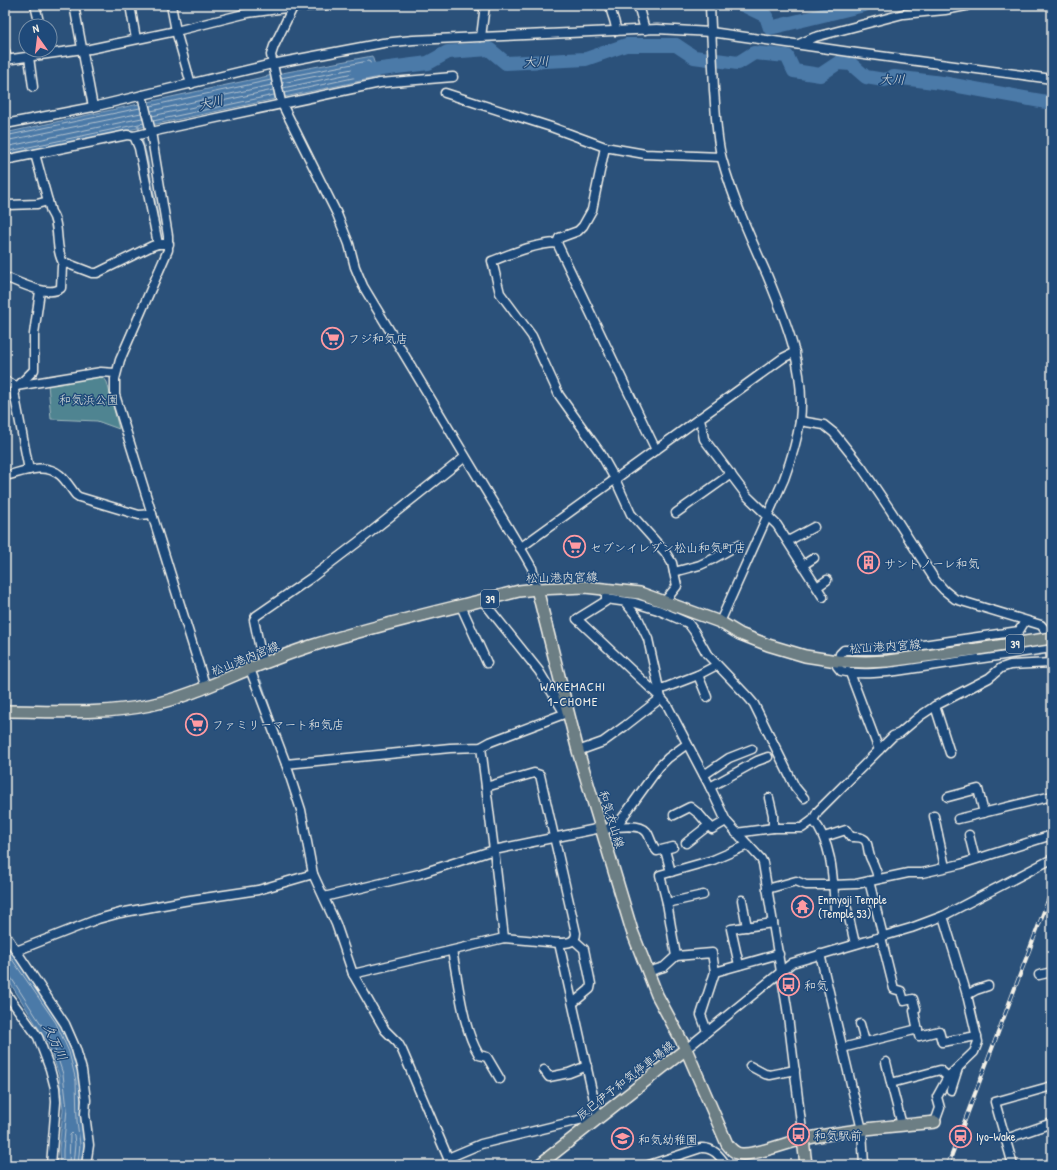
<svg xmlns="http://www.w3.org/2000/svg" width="1057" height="1170" viewBox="0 0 1057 1170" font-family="'Patrick Hand','Klee One',sans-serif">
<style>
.green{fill:#508491;stroke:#a2babc}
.water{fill:#4c7aa8;stroke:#8faac2}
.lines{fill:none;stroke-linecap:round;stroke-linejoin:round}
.shore{stroke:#b1c1ce;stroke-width:1}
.stream{stroke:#8faac2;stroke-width:2.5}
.river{stroke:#4c7aa8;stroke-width:14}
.minor-casing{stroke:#f4f1e8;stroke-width:11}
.major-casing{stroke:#f4f1e8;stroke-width:14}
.minor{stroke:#1f4a7a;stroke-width:8}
.major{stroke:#6c7e84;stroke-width:11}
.rail-casing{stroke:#f4f1e8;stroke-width:4}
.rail{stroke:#1f4a7a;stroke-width:2.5;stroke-dasharray:8;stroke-linecap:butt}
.major-bridge-casing{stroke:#f4f1e8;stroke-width:14;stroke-linecap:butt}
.major-bridge{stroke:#6c7e84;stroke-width:11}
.labels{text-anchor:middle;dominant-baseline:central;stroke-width:3;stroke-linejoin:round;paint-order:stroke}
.shield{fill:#1f4a7a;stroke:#b4bfc7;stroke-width:1}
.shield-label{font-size:11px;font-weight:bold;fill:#f4f1e8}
.poi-label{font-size:12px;fill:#f4f1e8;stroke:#1f4a7a;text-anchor:start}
.park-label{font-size:12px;fill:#dbe1db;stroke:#1f4a7a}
.street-label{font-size:12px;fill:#f4f1e8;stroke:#1f4a7a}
.water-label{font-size:13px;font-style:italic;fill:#dbdfde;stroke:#1f4a7a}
.neighbourhood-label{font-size:13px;letter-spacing:1px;fill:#f4f1e8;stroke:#1f4a7a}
</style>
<rect width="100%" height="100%" fill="#2b517a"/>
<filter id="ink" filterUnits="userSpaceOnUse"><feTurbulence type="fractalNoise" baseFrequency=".025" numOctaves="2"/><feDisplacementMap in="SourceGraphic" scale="8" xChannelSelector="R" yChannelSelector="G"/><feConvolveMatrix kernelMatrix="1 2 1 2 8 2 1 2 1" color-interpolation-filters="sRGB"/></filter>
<g filter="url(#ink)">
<path class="green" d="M98,377L104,378L107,382L119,429L97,421L51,419L48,384Z"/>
<g class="water">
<path d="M372,56L379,77L5,156V133L282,73Z"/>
<path d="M5,942L59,1021L73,1051L80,1080L81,1120L84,1144L82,1165H60L59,1150L63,1109L59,1075L48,1043L5,975Z"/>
</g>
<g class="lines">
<g class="shore">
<path d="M281,78L368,61L370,62L373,72L371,74L284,93"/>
<path d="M282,83L357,68L359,70L358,72L283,88"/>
<path d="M150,106L271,80"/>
<path d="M151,111L272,85"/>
<path d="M152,116L273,90"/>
<path d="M153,121L274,95"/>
<path d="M5,136L140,108"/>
<path d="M5,141L141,113"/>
<path d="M5,147L142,118"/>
<path d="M5,152L144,123"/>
<path d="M5,949L56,1023L69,1052L76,1081L77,1121L80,1144L78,1165"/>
<path d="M5,974L10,976L52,1041L63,1074L67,1109L63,1150V1165"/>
<path d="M69,1165L70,1135L72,1133L74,1135L75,1144L73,1165"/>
</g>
<g class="stream">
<path d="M138,125L147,160L159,225"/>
<path d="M260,680L273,718"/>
<path d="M294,774L295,779"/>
<path d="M306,817L310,835"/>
</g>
<g class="river">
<path d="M743,5L766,16L770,28L864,5"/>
<path d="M912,5L918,9L936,8"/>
<path d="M358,72L428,63L448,52L489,49L506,63L586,59L626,45H676L694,57L738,63L754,53L787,56L794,71L820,75L838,63L851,64L866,77L884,80L894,77L942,83L1052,103"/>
</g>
<defs>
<g id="minor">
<path d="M35,5L40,26"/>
<path d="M74,5L93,107"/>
<path d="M130,5L136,39"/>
<path d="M171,5L176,31L191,84"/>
<path d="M294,5L274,46L271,55L281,102L337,214L349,244L355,267L363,286L524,554L532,568L537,589"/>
<path d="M475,5L485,6"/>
<path d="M610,5C611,15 616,21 616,31"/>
<path d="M638,5L645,30"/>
<path d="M710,5C711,33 713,61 714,90C716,113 716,137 722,159C733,199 750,237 767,275C786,321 806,369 800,421C797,441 791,460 784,479L720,622"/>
<path d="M481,37L485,5"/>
<path d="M799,44L815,37L903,14L945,10L966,6V5"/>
<path d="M5,51L7,60"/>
<path d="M29,57L33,87"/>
<path d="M5,60L76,50L90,49L176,31L248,13L293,7L325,5"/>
<path d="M445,93L551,127L605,147L645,154L721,157"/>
<path d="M142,95L151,132L168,236V250L120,360L115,379V395L206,688"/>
<path d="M5,124L93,107L272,64L383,43L413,40L657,29L711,32L857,53L1052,79"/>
<path d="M134,136L139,148L158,244"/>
<path d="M605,147L592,210L583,226L578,231L559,238L557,243L656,450"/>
<path d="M35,154L51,212C61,225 54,250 64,264"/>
<path d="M5,160L127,135L134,136L151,132L380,83L453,77"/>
<path d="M5,204L8,205L37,204L48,201"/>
<path d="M557,243C534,244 513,253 492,261L500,293L532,336L559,395L601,454L615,479L631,514L665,552L672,563L677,586L665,601"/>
<path d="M5,277C18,282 49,298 61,288L62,266L66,263L92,273H97L152,246L158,244H169"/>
<path d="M5,381L16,386L101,372L115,373"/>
<path d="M20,384L34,370V334L40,291"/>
<path d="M16,386L14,389L15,397L29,470"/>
<path d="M700,418L704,439L747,496L777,525L823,597"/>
<path d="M800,421L824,425L834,433L862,468L891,511L935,580L944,590L955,599L1041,625C1051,635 1050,653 1052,667"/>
<path d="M5,476C23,472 44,462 60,475C66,480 71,489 76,495L79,497L139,515L152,514"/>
<path d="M676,513L731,474"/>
<path d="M788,541L814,527"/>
<path d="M520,548L783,358L795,352"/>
<path d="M803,565L814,558"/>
<path d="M674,572L700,565L713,559L738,545"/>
<path d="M817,587L827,580"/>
<path d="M606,589V601L577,619L661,698L667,705L710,787L726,821L761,859L763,863L787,1008L803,1139"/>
<path d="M606,599L635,603L658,610L688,623L694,631L707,654L748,697L754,704L795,787L804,798"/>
<path d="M483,601L539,671L565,714"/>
<path d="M461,606L487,663"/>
<path d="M1025,621L1019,631L902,648L875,650H844L840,654L837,666L841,671C859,675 878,673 896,671L1052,648"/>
<path d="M263,664L254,620L256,616L311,578L362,539L465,457"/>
<path d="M250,669L286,764L301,810L313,874L336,924L353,974L385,1030L398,1043L402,1050L451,1165"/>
<path d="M850,673L879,750"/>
<path d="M698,675L707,697"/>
<path d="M659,690L698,675L717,665"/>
<path d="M935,706L950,753"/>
<path d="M481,747L494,850L504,938"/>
<path d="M578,751L603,742L625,726L661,698L648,639L638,618L625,602"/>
<path d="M286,764L450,748L481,747L490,742L569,712"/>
<path d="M704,775L729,758L752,749"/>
<path d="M710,787L757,761L768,757"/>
<path d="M948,797L978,789L984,813"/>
<path d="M769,798L773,815V828"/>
<path d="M674,815L690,807L699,814L712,829L726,821"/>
<path d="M934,816L945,867"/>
<path d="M958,819L1052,796"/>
<path d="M813,820C833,844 833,880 835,910L847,909L855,944"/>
<path d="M612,827C622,827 643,823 648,834C651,840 652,846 657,851L673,847"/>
<path d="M602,831L618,824L659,767L668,758L687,744"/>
<path d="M736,833L773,828H802L813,820L818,811L893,736L900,733L920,716L935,706L989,678L1001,668L1010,665L1051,663"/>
<path d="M969,835L975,859"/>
<path d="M824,837L846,830L851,837C874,836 864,848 872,861C875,868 877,871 878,879"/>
<path d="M686,843L709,825"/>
<path d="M665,850L671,872"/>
<path d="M869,881L883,936"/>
<path d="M767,889L796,881L806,885H833L856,884L908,873H922L961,864L1052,835"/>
<path d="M324,897L419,874L494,850L601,828"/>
<path d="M742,900L747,927"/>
<path d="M667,903L703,895"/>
<path d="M5,934L65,1024L76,1049L82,1070L86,1100L85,1114L89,1145L86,1165"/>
<path d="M881,937L894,989L901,991L904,1001L913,999L916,1009L914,1011L919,1036L939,1031L942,1042L977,1036"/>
<path d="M16,951L98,919L120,913L184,901L258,890L313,874"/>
<path d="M452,951C459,984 462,1027 479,1055L487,1057L500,1079"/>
<path d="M820,954L862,1130L864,1165"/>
<path d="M676,956L712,953L715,972L701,1015L707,1031"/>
<path d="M739,965L731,929L773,923"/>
<path d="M647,972L664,967L676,956L667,903L660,875L713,860L748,845"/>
<path d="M715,972L779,954"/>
<path d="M353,974L504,938L559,943C567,943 576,943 576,933L540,775L534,773L486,787"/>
<path d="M1039,975L1052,972"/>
<path d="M5,992L38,1037L50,1069L55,1088L56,1102L51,1165"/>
<path d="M967,995L976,990L988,986"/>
<path d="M573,1003L590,989L591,984L584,949L574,940"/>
<path d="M860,1024L865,1042"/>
<path d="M842,1048L918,1029"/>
<path d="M686,1049L792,963L911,928L943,916L1052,859"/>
<path d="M886,1062L891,1083"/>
<path d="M750,1066L765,1074L770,1075L795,1070"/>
<path d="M544,1070L549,1077L569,1073L587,1066"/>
<path d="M951,1090L958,1068"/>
<path d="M935,1122L940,1108L937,1097L948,1077L974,1052L978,1042L967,995L943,916"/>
<path d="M902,1125L891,1083L940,1070L948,1077"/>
<path d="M1006,1139L1052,1123"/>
<path d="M448,1158L481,1144L583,1119L598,1118L559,943"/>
<path d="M649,1165L701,1148C713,1147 720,1156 726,1165"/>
<path d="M1013,1165L995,1102L1052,1086"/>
</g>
<g id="major">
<path d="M537,589L578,751L632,931L657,995L686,1049L727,1144C731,1149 735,1154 742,1154C757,1155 788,1142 804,1139C847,1130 892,1126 935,1122"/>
<path d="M5,711C53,711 102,715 150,705C184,698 216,683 249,669C269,661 290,653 311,646C379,624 449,609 519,591L537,589L585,587L640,593L720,622L740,634L768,645L805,656L837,661L866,662L888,661L978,649"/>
<path d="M803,1139L806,1165"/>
<path d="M539,1165L686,1049"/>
</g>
</defs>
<use href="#minor" class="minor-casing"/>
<use href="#major" class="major-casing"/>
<use href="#minor" class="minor"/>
<use href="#major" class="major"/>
<defs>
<path id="rail" d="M948,1165L1052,890"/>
</defs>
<use href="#rail" class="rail-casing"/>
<use href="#rail" class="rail"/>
<defs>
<path id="major-bridge" d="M978,649L1052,638"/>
</defs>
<use href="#major-bridge" class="major-bridge-casing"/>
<use href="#major-bridge" class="major-bridge"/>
</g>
</g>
<defs>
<symbol id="supermarket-ring" viewBox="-11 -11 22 22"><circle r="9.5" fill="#1f4a7a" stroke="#ff9aa2" stroke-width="1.5"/><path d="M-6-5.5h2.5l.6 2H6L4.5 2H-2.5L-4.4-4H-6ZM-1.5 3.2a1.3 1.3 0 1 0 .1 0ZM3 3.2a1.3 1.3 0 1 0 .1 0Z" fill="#ff9aa2"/></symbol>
<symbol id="building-ring" viewBox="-11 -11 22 22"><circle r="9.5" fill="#1f4a7a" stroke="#ff9aa2" stroke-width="1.5"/><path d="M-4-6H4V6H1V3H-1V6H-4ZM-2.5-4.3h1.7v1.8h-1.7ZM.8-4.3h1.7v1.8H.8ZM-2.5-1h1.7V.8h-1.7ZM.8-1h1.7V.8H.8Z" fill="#ff9aa2"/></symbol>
<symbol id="temple-ring" viewBox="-11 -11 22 22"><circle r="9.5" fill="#1f4a7a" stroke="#ff9aa2" stroke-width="1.5"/><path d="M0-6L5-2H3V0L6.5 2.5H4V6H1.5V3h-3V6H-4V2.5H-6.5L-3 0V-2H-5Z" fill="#ff9aa2"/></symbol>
<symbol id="bus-ring" viewBox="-11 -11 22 22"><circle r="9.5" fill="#1f4a7a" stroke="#ff9aa2" stroke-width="1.5"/><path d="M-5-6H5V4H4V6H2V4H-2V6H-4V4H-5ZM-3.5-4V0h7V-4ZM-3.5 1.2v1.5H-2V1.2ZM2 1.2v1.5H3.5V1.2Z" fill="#ff9aa2"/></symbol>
<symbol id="station-ring" viewBox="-11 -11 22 22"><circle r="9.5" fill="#1f4a7a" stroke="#ff9aa2" stroke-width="1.5"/><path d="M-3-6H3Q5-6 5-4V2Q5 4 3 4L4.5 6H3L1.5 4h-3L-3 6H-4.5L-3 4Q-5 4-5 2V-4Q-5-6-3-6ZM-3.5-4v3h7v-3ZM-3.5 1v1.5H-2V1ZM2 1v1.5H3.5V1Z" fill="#ff9aa2"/></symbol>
<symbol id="school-ring" viewBox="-11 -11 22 22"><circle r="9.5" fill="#1f4a7a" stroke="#ff9aa2" stroke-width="1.5"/><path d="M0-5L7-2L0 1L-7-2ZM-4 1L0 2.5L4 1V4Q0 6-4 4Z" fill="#ff9aa2"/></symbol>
</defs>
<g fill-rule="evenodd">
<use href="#supermarket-ring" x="320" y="326" width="25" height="25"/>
<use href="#supermarket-ring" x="562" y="534" width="25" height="25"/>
<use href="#building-ring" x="856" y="550" width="25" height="25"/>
<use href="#supermarket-ring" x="184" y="712" width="25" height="25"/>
<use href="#temple-ring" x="790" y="894" width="25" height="25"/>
<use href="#bus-ring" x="776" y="972" width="25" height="25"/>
<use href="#bus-ring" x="786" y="1122" width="25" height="25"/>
<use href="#station-ring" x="948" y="1124" width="25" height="25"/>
<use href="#school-ring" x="610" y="1126" width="25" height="25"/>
</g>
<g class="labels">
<g class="shield">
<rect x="481" y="590" width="18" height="18" rx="3"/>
<rect x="1006" y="635" width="18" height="18" rx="3"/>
</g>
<g class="shield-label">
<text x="490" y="599">39</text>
<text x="1015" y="644">39</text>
</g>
<g class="poi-label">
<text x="348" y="338">フジ和気店</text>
<text x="590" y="547">セブンイレブン松山和気町店</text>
<text x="884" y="563">サントノーレ和気</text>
<text x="212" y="724">ファミリーマート和気店</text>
<text x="818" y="899">Enmyoji Temple<tspan x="818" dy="14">(Temple 53)</tspan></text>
<text x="804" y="985">和気</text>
<text x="814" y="1135">和気駅前</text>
<text x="976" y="1136">Iyo-Wake</text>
<text x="638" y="1139">和気幼稚園</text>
</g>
<g class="park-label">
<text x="89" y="399">和気浜公園</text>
</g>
<g class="street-label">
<text transform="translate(562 577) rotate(-1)">松山港内宮線</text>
<text transform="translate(885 646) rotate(-4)">松山港内宮線</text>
<text transform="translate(245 658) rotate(-22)">松山港内宮線</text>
<text transform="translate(612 819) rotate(73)">和気衣山線</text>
<text transform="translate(625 1080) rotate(-38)">辰巳伊予和気停車場線</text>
</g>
<g class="water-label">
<text transform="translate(536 61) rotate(-3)">大川</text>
<text transform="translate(892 79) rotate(1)">大川</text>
<text transform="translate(211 102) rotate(-13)">大川</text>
<text transform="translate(56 1042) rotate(66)">久万川</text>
</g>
<g class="neighbourhood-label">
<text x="573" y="686">WAKEMACHI<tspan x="573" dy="15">1-CHOME</tspan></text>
</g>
</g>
<rect width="1057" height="1170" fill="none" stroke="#1f4a7a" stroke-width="20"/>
<rect x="10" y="10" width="1037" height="1150" fill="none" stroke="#f4f1e8" stroke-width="1.5" filter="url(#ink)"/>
<g transform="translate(38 38) rotate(346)"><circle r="19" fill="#1f4a7a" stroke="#748da6"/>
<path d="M0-3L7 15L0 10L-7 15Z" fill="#ff9aa2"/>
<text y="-6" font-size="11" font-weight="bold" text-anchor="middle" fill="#f4f1e8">N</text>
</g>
</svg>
